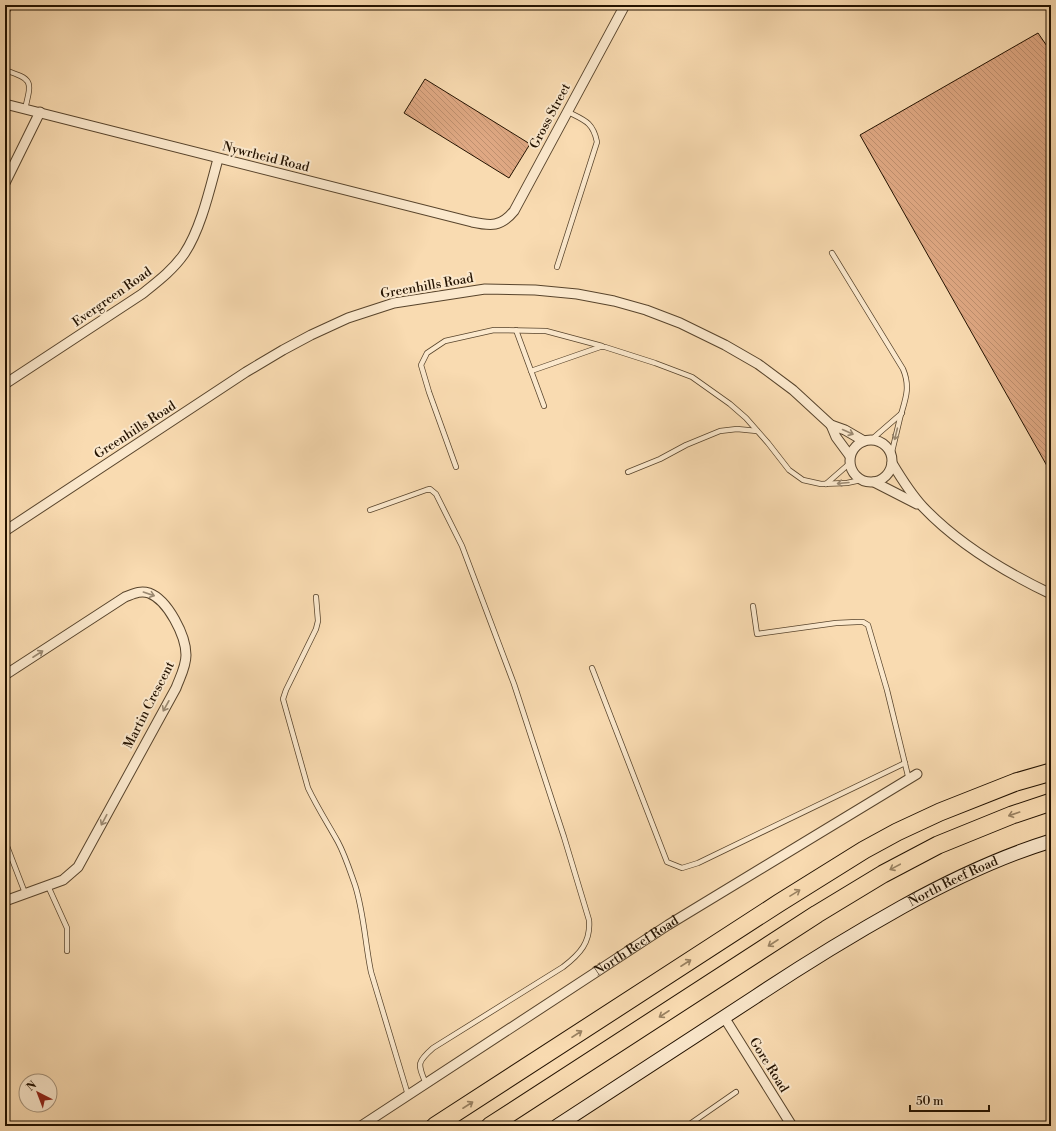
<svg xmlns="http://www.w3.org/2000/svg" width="1056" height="1131" viewBox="0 0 1056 1131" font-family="'Libre Bodoni',serif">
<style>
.building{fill:url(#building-back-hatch);stroke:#231200}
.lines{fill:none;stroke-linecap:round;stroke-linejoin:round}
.service-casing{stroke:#58442c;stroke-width:6}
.minor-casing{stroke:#58442c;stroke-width:11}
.secondary-casing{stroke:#231200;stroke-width:15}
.motorway-casing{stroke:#231200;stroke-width:19}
.service{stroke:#fbe8cc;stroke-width:4.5}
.minor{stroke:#fbe8cc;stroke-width:9}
.secondary{stroke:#fbe8cc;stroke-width:13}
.motorway{stroke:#f9dbb1;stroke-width:17}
.oneway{stroke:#9a8870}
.oneway2{stroke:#998161}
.labels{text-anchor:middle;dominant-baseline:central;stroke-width:4;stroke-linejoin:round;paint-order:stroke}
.street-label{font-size:13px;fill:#231200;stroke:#fbe8cc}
</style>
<defs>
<pattern id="building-back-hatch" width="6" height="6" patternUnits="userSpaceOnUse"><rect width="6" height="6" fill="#dfa883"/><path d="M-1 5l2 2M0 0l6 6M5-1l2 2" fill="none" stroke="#bf906f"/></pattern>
</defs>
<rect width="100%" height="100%" fill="#f9dbb1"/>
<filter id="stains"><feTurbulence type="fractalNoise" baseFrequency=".005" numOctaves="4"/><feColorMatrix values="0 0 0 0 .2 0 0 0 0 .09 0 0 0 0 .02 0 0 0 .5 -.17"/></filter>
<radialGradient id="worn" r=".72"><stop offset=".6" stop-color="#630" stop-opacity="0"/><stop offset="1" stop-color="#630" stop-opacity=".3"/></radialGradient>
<g class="building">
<path d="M1038,33L1051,52V473L860,135Z"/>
<path d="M425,79L530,144L509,178L404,113Z"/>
</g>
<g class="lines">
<defs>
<g id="service">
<path d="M5,14L11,5"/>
<path d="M5,70C33,80 32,80 25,109"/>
<path d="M832,253L903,369C911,388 905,400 900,418C897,431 894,443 891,456"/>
<path d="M557,267L597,142C593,122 584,120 568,112"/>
<path d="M516,330L544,406"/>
<path d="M531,371L600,347H605L655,363L692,377L730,404L746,418L768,443L789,470L803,480L821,484L847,483L861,480"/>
<path d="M871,440L902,413"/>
<path d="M456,467L429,392L421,365L427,353L445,341L494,330L546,331L602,346"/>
<path d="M628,472L660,459L686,445L720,431L737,429L757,431"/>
<path d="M826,484L850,463"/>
<path d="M370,510L426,490L430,489L436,494L462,546L514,684L564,837L589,920C591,942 580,954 563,967L433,1048C416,1063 418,1064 426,1084"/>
<path d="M316,597L318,621L316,629L286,690L283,699L308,788C317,807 328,824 338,842C345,855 350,871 355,885C364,913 365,943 371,972L408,1095"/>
<path d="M753,606L757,634L836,623L857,622H863L868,625L887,690L909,780"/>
<path d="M592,668L667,862L682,868L698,863L905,763"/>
<path d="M5,841L25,893"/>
<path d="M48,886L67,928V951"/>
<path d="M687,1126L736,1092"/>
</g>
<g id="minor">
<path d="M5,104L472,222C491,226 501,227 514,211L625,5"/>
<path d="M5,183L40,112"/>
<path d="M5,384L142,294C157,282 173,270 184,254C201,229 210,188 218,159"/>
<path d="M831,425L836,437L850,456"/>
<circle cx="871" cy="461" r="21"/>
<path d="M892,463C901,478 911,494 923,507C959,545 1005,572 1051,594"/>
<path d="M874,482L917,504"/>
<path d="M5,531L246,372L283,350L311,335L348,318L394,303L485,289L535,290L577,294L614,301L646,310L680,323L725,345L758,364L793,390L831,425L845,430L864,441"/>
<path d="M5,675L125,597C133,594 140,590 149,593C168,600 186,636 186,655C186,667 180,677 176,688L78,867L63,880L5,901"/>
<path d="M724,1017L792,1126"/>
<path id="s1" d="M361,1126L668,925L917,774"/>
</g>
<g id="secondary">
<path id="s2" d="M557,1126C623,1083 689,1040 755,997C803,965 852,935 902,907C949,881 999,857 1051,841"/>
</g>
<g id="motorway">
<path d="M435,1126L779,903L864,850L897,832L940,812L1016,782L1051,772"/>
<path d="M490,1126L817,914L883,874L938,845L1012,815L1051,802"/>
</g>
</defs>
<use href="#service" class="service-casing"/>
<use href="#minor" class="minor-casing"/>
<use href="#secondary" class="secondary-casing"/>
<use href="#motorway" class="motorway-casing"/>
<use href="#service" class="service"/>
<use href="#minor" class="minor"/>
<use href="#secondary" class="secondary"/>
<use href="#motorway" class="motorway"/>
</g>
<defs><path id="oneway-shaft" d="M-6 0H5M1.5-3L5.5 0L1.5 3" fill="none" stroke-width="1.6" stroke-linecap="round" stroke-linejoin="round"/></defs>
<g class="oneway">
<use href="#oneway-shaft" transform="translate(848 432) rotate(24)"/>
<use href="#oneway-shaft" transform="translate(896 434) rotate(104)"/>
<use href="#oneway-shaft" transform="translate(843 483) rotate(175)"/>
<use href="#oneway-shaft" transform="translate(149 594) rotate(19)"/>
<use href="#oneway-shaft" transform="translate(38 654) rotate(-33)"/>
<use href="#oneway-shaft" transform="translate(166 706) rotate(119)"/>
<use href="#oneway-shaft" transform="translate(104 820) rotate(118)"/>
</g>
<g class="oneway2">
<use href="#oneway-shaft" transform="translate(1014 814) rotate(161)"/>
<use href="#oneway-shaft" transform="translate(895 867) rotate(152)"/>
<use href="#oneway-shaft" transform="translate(795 893) rotate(-32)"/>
<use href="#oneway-shaft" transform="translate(773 943) rotate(147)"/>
<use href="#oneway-shaft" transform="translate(686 963) rotate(-33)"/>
<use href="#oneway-shaft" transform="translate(664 1014) rotate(147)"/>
<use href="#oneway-shaft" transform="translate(577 1034) rotate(-33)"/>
<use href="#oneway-shaft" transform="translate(468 1105) rotate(-33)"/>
</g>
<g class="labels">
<g class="street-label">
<text transform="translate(550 116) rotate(-62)">Gross Street</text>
<text transform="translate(266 157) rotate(14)">Nywrheid Road</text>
<text transform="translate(427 286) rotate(-10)">Greenhills Road</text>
<text transform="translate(112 297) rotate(-35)">Evergreen Road</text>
<text transform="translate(135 430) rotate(-33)">Greenhills Road</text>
<text transform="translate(149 705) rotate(-63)">Martin Crescent</text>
<text stroke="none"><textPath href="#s2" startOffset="466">North Reef Road</textPath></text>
<text stroke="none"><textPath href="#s1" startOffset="329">North Reef Road</textPath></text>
<text transform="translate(769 1065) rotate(58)">Gore Road</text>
</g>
</g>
<rect width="1056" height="1131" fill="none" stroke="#f9dbb1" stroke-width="20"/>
<rect x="6" y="6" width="1044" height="1119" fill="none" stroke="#231200" stroke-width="2"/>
<rect x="10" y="10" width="1036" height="1111" fill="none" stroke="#231200"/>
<g transform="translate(38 1093) rotate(318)"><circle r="19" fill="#fbe8cc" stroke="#a5927a"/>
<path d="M0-3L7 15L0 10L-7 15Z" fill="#8f2418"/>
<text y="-6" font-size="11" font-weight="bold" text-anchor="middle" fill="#231200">N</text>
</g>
<path d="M910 1105v6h79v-6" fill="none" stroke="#231200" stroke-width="2"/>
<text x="916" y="1105" font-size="12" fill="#231200" stroke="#fbe8cc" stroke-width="3" paint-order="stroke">50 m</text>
<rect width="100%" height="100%" filter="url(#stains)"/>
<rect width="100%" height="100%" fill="url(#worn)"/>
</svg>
